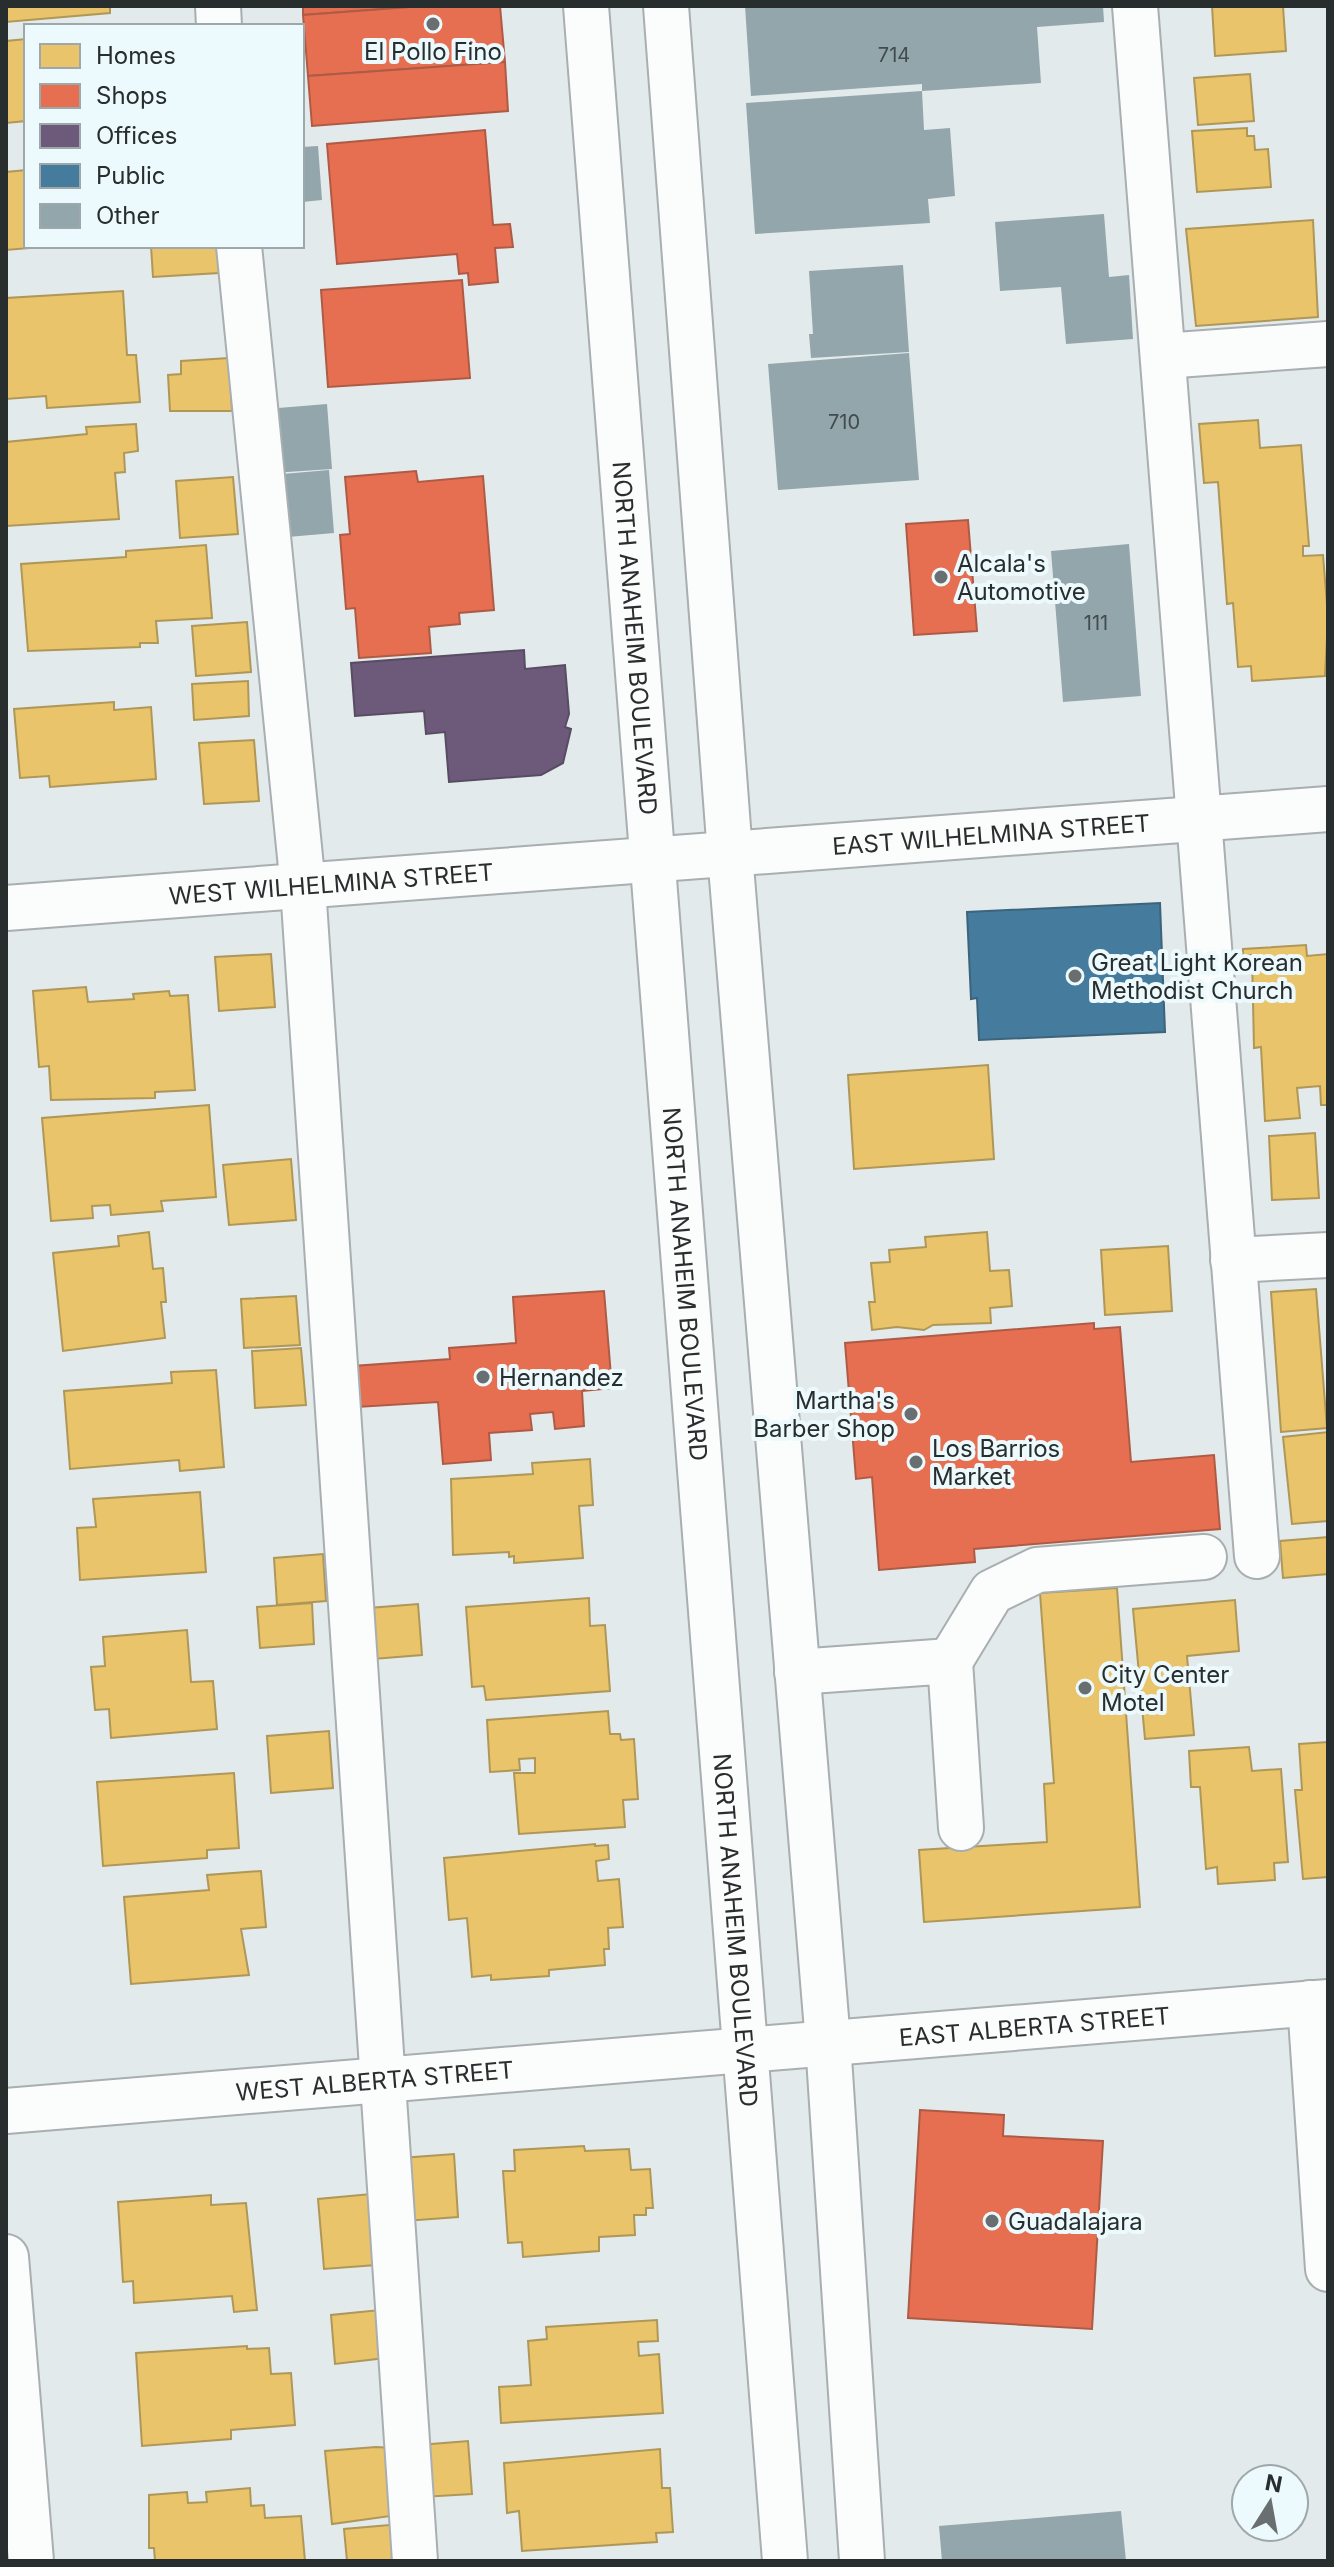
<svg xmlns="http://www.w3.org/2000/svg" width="1334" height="2567" viewBox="0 0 1334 2567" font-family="Inter,sans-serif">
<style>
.homes{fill:#e9c46a;stroke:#af9758;stroke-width:2}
.shops{fill:#e76f51;stroke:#ae5b46;stroke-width:2}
.offices{fill:#6d597a;stroke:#584c63;stroke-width:2}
.public{fill:#457b9d;stroke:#3c647c;stroke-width:2}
.building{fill:#92a6ac}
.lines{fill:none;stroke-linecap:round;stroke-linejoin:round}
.minor-casing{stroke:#a9aeb0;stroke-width:48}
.major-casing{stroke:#a9aeb0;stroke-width:48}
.minor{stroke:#fbfcfc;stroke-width:44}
.major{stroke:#fbfcfc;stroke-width:44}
.poi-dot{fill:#696f70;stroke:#ecf9fd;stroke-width:3}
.labels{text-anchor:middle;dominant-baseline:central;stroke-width:8;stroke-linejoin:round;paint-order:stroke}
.number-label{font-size:20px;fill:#424b4e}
.poi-label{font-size:24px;fill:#282d2e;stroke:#ecf9fd;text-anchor:start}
.street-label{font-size:24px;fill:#282d2e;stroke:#ecf9fd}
</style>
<rect width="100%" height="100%" fill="#e3eaec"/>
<g class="homes">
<path d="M6,6H110V13L6,22Z"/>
<path d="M1212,6H1283L1286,51L1215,56Z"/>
<path d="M26,39V121L6,123V41Z"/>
<path d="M1250,74L1254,121L1198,125L1194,78Z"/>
<path d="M1247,128V136H1254L1255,150L1268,149L1271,187L1197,192L1192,131Z"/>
<path d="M26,170V246H54L6,250V172Z"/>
<path d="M1313,220L1318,317L1196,326L1186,229Z"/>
<path d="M151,246H218L219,273L153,277Z"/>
<path d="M123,291L127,355H136L140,402L47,408L46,396L6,399V298Z"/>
<path d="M229,358L232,411H170L168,375L181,374V361Z"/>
<path d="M1258,420L1260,448L1301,445L1309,546H1303V556L1323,555L1328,617L1325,676L1252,681L1251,666L1238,667L1233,603L1227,604L1218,482L1204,483L1199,424Z"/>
<path d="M136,424L138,451L124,453L125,472L115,473L119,519L6,526V442L87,434L86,427Z"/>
<path d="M233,477L238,534L180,538L176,481Z"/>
<path d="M206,545L212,618L156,621L158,643H140V647L28,651L21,564L126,557V551Z"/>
<path d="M247,622L251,672L196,676L192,626Z"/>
<path d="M248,681L249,716L194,720L192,684Z"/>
<path d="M114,702V710L151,707L156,779L50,787L49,776L20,778L14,709Z"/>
<path d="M254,740L259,801L204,804L199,743Z"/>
<path d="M1306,945L1307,956L1328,954V1105H1321L1320,1086L1297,1088L1300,1118L1265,1121L1261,1047L1254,1048L1252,955H1243V949Z"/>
<path d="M271,954L275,1007L219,1011L215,957Z"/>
<path d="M86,987L88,1002L134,999L133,994L169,991L170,996L188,995L195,1090L155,1092V1098L51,1100L49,1066L39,1067L33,991Z"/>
<path d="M988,1065L994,1159L854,1169L848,1075Z"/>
<path d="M209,1105L216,1197L161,1201L163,1211L111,1215L110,1205L92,1206L93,1218L51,1221L42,1118Z"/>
<path d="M1315,1133L1319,1198L1272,1200L1269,1136Z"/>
<path d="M291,1159L296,1220L229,1225L223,1165Z"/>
<path d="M149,1232L153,1269L163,1268L166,1302H161L165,1338L63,1351L53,1253L119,1246L118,1236Z"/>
<path d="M987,1232L990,1271L1009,1270L1012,1306L990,1308L991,1323L933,1325L924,1330L897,1327L872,1330L869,1302H875L871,1263L890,1262L889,1250L926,1247L925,1237Z"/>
<path d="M1168,1246L1172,1311L1105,1315L1101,1250Z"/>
<path d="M1316,1289L1327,1428L1281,1432L1271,1292Z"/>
<path d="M296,1296L300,1345L244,1348L241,1299Z"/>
<path d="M301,1348L306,1405L255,1408L252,1351Z"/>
<path d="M216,1370L224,1467L180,1471L179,1460L70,1469L64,1391L172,1383L171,1372Z"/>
<path d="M1328,1432V1521L1292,1524L1283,1437Z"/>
<path d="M590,1459L593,1505L579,1506L583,1558L514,1563V1556L509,1557V1552L453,1555L451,1479L533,1474L532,1463Z"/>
<path d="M200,1492L206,1572L80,1580L77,1528L96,1527L93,1499Z"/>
<path d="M1328,1537V1574L1283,1578L1280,1541Z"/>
<path d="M323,1554L326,1601L277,1605L274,1558Z"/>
<path d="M1117,1588L1140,1907L924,1922L919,1850L1047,1842L1044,1784L1054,1783L1040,1593Z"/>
<path d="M589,1598L590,1626L605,1625L610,1691L486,1700L484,1686L472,1687L466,1607Z"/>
<path d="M1235,1600L1239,1651L1187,1656L1194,1735L1145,1739L1133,1609Z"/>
<path d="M312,1603L314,1644L260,1648L257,1607Z"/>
<path d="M418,1604L422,1655L373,1659L369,1608Z"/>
<path d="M187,1630L191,1682L213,1681L217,1729L111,1738L109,1709L95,1710L91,1667L105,1666L103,1637Z"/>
<path d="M608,1711L610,1734H620L621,1740L634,1739L638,1799L623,1800L625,1827L519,1834L514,1773H535V1758L519,1759L520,1770L490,1772L487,1720Z"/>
<path d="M329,1731L333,1788L271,1793L267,1736Z"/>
<path d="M1328,1742V1877L1303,1879L1295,1790H1302L1299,1744Z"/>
<path d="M1249,1747L1252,1771L1281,1769L1288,1862L1274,1863L1275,1880L1218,1884L1217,1867L1206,1869L1200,1787H1191L1189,1751Z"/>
<path d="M234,1773L239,1848L207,1850V1858L103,1866L97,1782Z"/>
<path d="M595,1844V1846L608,1845L609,1859L596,1861L598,1881L619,1879L623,1927L608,1928L609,1949H604L605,1965L549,1970V1976L491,1980V1975L472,1977L467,1918L449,1920L444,1858Z"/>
<path d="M261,1871L266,1927L241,1929L249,1975L131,1984L124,1897L209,1890L207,1875Z"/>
<path d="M584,2146L585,2151L629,2149L631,2170L650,2169L653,2208H646V2215H634L635,2235L599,2237V2251L523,2257L522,2242L508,2243L503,2171H515L514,2150Z"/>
<path d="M454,2154L458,2217L405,2221L401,2158Z"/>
<path d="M371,2194L376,2265L324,2269L318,2199Z"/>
<path d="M211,2195V2205L246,2203L257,2310L234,2312L232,2296L134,2303L133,2281L123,2282L118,2202Z"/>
<path d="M380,2310L385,2358L335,2364L331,2315Z"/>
<path d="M657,2320L658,2341L638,2342L639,2356L659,2354L663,2413L501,2423L499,2387L531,2385L528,2341L547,2339L546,2327Z"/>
<path d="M247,2346V2349L269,2348L271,2374L291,2373L295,2425L231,2430V2439L142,2446L136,2353Z"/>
<path d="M468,2441L472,2494L422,2497L419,2445Z"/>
<path d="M376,2447L392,2448L398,2515L332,2524L325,2451Z"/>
<path d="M660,2449L662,2488H670L673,2532L656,2533L657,2542L522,2551L519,2511L507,2513L504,2463Z"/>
<path d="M250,2488L251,2506L264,2505L265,2518L301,2516L305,2561H155L154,2548H149V2495L187,2492L188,2503L207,2502L206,2492Z"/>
<path d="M401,2524L404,2561H347L344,2529Z"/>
</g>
<g class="shops">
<path d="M303,6H424L303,15Z"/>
<path d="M424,6H500L505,62L308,76L303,15Z"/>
<path d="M505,62L508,111L312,126L308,76Z"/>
<path d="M485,130L493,225L510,224L513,247L495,248L498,282L469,285L468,273L459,274L457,254L337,264L327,144Z"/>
<path d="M462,280L470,378L328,387L321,290Z"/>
<path d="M416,471L418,482L483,476L494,610L459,613L460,624L429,627L431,653L359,658L355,608L346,609L340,535L350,534L345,477Z"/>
<path d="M968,520L977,631L914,635L906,524Z"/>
<path d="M604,1291L612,1388L582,1391L584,1426L555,1429L553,1412L530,1414L532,1430L489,1433L491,1460L443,1464L438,1402L357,1407L353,1366L450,1359L449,1348L516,1343L513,1297Z"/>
<path d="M1094,1323V1329L1120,1327L1131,1462L1214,1455L1220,1529L974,1549L975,1562L879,1570L872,1477L856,1479L845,1343Z"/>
<path d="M920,2110L1004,2115L1003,2136L1103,2141L1092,2329L908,2318Z"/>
</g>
<path class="offices" d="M524,650L525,669L565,665L569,714L565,727L571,729L563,763L541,775L449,782L445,732L426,734L424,711L355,716L351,663Z"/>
<path class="public" d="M1160,903L1165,1032L979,1040L977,998L971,999L967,912Z"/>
<g class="building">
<path d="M745,6H1103L1104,22L1037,27L1041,83L922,91V84L751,96Z"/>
<path d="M922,91L924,130L950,128L955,196L928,199L930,223L755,234L746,103Z"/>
<path d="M318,146L322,200L302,202V147Z"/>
<path d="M1104,214L1109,277L1129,275L1133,339L1066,344L1061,287L1000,291L995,222Z"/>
<path d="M903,265L909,352L811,358L809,334H813L809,271Z"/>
<path d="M909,353L919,480L778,490L768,364Z"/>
<path d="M327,404L332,469L272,473L266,409Z"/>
<path d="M329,470L334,533L276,538L271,475Z"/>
<path d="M1129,544L1141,696L1063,702L1051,551Z"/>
<path d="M1121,2511L1126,2561H942L939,2526Z"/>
</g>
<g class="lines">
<defs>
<g id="minor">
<path d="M218,6L219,26"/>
<path d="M1135,6L1257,1556"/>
<path d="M239,246L303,887L415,2561"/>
<path d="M1163,356L1328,344"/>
<path id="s1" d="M6,908L1328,809"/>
<path d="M1233,1260L1328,1255"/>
<path d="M950,1661L992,1592L1037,1570L1204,1557"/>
<path d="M797,1672L950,1661L961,1828"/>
<path d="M1310,2003L1328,2269"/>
<path id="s2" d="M6,2111L1328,2002"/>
<path d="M6,2257L31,2561"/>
</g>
<g id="major">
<path id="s3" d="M586,6L785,2561"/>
<path d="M666,6L730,854L828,2042L862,2561"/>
</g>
</defs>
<use href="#minor" class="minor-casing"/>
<use href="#major" class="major-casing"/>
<use href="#minor" class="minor"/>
<use href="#major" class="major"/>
</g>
<g class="poi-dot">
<circle cx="433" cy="24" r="8"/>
<circle cx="941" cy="577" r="8"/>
<circle cx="1075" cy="976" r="8"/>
<circle cx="483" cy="1377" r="8"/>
<circle cx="911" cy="1414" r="8"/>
<circle cx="916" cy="1462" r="8"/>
<circle cx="1085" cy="1688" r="8"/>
<circle cx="992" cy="2221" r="8"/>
</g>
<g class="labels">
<g class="number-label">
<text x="894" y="55">714</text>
<text x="844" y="422">710</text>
<text x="1096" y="623">111</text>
</g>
<g class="poi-label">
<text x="433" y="51" text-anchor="middle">El Pollo Fino</text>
<text x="957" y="563">Alcala's<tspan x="957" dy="28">Automotive</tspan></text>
<text x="1091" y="962">Great Light Korean<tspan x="1091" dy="28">Methodist Church</tspan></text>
<text x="499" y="1377">Hernandez</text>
<text x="895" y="1400" text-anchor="end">Martha's<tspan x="895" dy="28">Barber Shop</tspan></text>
<text x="932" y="1448">Los Barrios<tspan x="932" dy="28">Market</tspan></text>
<text x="1101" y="1674">City Center<tspan x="1101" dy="28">Motel</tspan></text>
<text x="1008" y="2221">Guadalajara</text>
</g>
<g class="street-label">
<text stroke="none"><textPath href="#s3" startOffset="634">NORTH ANAHEIM BOULEVARD</textPath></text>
<text stroke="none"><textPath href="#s1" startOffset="988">EAST WILHELMINA STREET</textPath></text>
<text stroke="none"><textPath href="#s1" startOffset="326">WEST WILHELMINA STREET</textPath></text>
<text stroke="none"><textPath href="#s3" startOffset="1282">NORTH ANAHEIM BOULEVARD</textPath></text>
<text stroke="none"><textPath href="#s3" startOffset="1930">NORTH ANAHEIM BOULEVARD</textPath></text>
<text stroke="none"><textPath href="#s2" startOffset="1032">EAST ALBERTA STREET</textPath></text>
<text stroke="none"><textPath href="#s2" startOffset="370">WEST ALBERTA STREET</textPath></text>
</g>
</g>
<rect width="1334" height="2567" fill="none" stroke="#282d2e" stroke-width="16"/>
<rect x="24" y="24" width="280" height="224" fill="#ecf9fd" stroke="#9ea7aa" stroke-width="2"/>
<rect x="40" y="44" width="40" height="24" fill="#e9c46a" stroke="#9ea7aa" stroke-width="2"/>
<text x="96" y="64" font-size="24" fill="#282d2e">Homes</text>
<rect x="40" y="84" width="40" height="24" fill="#e76f51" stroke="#9ea7aa" stroke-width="2"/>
<text x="96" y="104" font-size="24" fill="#282d2e">Shops</text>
<rect x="40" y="124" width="40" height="24" fill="#6d597a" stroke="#9ea7aa" stroke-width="2"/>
<text x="96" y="144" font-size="24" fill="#282d2e">Offices</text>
<rect x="40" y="164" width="40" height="24" fill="#457b9d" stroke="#9ea7aa" stroke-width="2"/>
<text x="96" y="184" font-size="24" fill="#282d2e">Public</text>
<rect x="40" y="204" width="40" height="24" fill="#92a6ac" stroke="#9ea7aa" stroke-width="2"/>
<text x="96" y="224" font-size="24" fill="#282d2e">Other</text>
<g transform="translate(1270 2503) rotate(11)"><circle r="38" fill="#ecf9fd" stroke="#9ea7aa" stroke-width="2"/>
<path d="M0-6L14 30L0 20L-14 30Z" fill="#696f70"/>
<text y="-12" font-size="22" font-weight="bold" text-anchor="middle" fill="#282d2e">N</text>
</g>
</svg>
